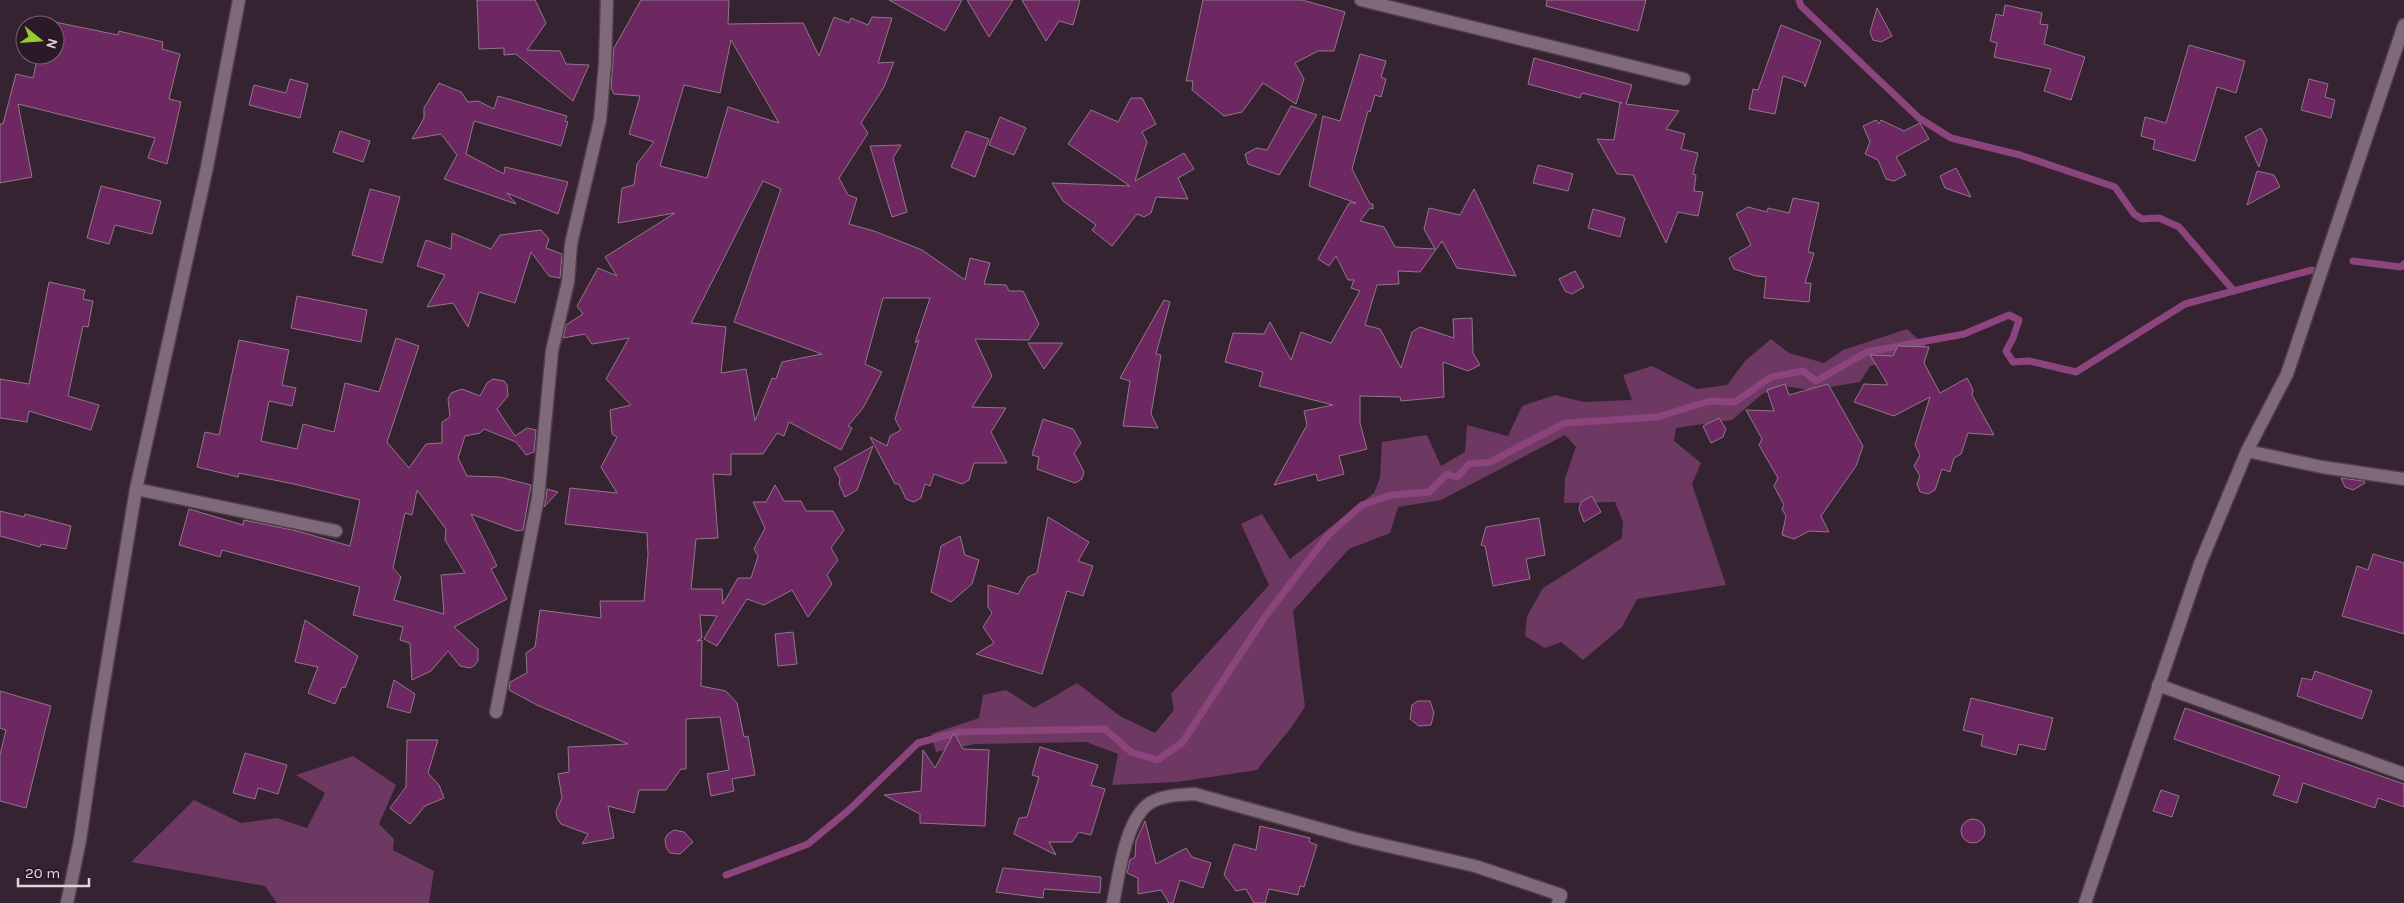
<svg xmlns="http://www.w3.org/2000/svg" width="2404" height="903" viewBox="0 0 2404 903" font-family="Karla,sans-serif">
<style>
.green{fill:#6d3962}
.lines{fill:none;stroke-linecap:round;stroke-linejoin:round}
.stream{stroke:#8c447d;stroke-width:7}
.building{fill:#6e2861;stroke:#8f7889;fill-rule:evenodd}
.minor-casing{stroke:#4f3f4b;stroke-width:15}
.minor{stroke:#806a7a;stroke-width:12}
</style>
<rect width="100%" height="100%" fill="#352331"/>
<g class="green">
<path d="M1907,329L1929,349L1870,366L1860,382L1811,390L1783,386L1762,394L1732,420L1676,428L1674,441L1701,463L1692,484L1726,585L1637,599L1622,627L1583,660L1561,642L1545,648L1525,636L1527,616L1543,588L1622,538L1623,522L1615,502L1564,503L1565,478L1576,447L1565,435L1441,500L1398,507L1390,533L1349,549L1293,611L1305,707L1290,729L1257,770L1177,782L1112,785L1118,754L1086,742L975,744L936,752L931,734L979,718L983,695L1006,690L1034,708L1077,683L1120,716L1155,733L1174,710L1171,694L1269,585L1241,524L1262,514L1290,559L1374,493L1380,478L1382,442L1427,435L1441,466L1465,452L1467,425L1508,436L1522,406L1555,395L1584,402L1632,400L1623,375L1652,366L1697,389L1727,385L1745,361L1771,339L1789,353L1824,363L1843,350Z"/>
<path d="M353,756L396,785L379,824L394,839L393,850L434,871L429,903H277L265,886L131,862L194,800L241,823L277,818L307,828L325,793L296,775Z"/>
</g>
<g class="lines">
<g class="stream">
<path d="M1799,0L1801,6L1919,118L1951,138L2020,155L2115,187L2134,214L2142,219L2159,218L2179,227L2234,291"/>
<path d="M2353,261L2401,267L2404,264"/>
<path d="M726,875L808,844L850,809L918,743L959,732L1105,729L1131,752L1157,760L1182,743L1264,618L1328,535L1362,505L1391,495L1429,492L1447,474L1457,477L1469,464L1490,462L1565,423L1658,417L1709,401L1735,402L1771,377L1803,371L1816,381L1867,352L1964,334L2009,315L2019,320L2013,338L2006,351L2013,362L2029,361L2076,372L2185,304L2312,270"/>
</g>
</g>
<g class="building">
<path d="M477,0H535L546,23L527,50L560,51L566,64L589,65L573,101L516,54L504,55V48L479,49Z"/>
<path d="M641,0H729L728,24L803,23L819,56L834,17L849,23L851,18L868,25L872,17L892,18L878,63L894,62L884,87L861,123L868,133L839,178L848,195L857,198L849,224L874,231L922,250L965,280L970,258L990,263L984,284L1006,285L1009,291H1023L1039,324L1029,340L975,339L992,376L972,407L1006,408L991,432L1007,463H974L969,480L962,484L934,474L930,486L925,484L921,498L914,502L906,499L899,484H895L870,437L887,446L890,436L901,430L895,419L919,340L915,343L930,298H883L865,364L882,372L863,408L848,426L852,428L841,450L789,422L784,436L777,433L763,454H731V475L713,474L718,538L696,539L691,589H722L723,604L738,578H751L758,556L754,549L765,528L753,502H766L775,485L784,501H801L806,511H833L844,530L831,548L838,560L827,575L832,584L808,617L792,590L764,605L747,599L717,646L704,639L717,616L700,615L702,638L697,641L702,640L701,686L726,691L737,703L744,737L748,736L755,775L732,779L734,791L711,796L707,774L729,770L720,717L686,719V769H681L666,790H639L634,813L608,806L614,838L582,844L588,834L561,824L557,818L556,811L562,798L558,774L569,772L568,747L628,744L537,705L509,690L510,682L527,673L526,653L535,647L540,610L601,618L600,601H644L648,555L647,533L565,524L570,488L617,493L601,467L617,437L612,434L610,410L631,405L606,379L629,338L592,344L585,334L563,338L566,325L583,314L577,306L598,268L617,276L605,257L675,213L618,223L622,188L634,185L637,164L654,142L629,134L640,96L614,94L611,88L614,48ZM731,40L779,123L728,107L707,178L660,166L684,85L720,93ZM763,181L781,189L734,322L822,354L782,362L776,379L772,378L755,421L746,369L721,373L726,327L691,323Z"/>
<path d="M889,0H962L945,31Z"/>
<path d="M967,0H1013L989,37Z"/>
<path d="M1022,0H1080L1073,25L1059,21L1046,41Z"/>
<path d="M1203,0H1302L1345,12L1334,51H1318L1295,63L1304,79L1296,104L1263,83L1242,112L1224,116L1192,90L1193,81H1186Z"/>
<path d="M1547,0H1646L1638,31L1546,6Z"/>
<path d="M2005,5L2042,13L2040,24L2048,25L2044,44L2085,57L2071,100L2044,91L2051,69L1994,57L1997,43L1990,41L1996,14L2003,16Z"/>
<path d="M1877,8L1892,36L1881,42L1873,40L1870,32Z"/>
<path d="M45,20L118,35L119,31L163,42L162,49L180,54L169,99L181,102L167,164L148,158L155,138L18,104L32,177L0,183V124H3L16,74L33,78L38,55H55V25H44Z"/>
<path d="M1781,25L1821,41L1805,87L1804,83L1783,76L1775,114L1749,109L1753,89L1758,90Z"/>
<path d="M2189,45L2245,61L2236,93L2217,87L2195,161L2153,149L2155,140L2141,136L2145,117L2166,123Z"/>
<path d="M1360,54L1386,61L1381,77L1386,79L1381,97L1375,95L1370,112L1368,111L1352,169L1370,204H1373V209L1370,208L1360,221L1384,227L1395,247L1435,249L1424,229L1429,208L1460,215L1474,189L1516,276L1457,268L1442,241L1420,272L1398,271L1399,284L1377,285L1365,325L1380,329L1401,368L1412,332L1420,327L1454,338L1453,319L1472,318L1473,353L1480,365L1468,371L1443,362L1444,397L1401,401L1400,397L1360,396V423L1367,449L1339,456L1344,474L1318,481L1316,474L1274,485L1307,425L1304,411L1333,405L1259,386L1263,372L1225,362L1233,333L1264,334L1270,322L1291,360L1301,332L1331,343L1360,291L1351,288L1354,280H1348L1336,256L1329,266L1318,259L1349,203H1356L1309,186L1323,116L1340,121Z"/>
<path d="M1534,58L1632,85L1626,104L1679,111L1666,129L1685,134L1681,149L1698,153L1693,174L1696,175L1694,191L1703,192L1698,216L1678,212L1666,243L1633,175L1617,174L1597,139L1614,140L1620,103H1622L1582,93L1580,98L1528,84Z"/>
<path d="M290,79L308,84L300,118L249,105L254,85L286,93Z"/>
<path d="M2309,79L2328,84L2325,97L2335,100L2331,118L2301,110Z"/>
<path d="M439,83L461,92L468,102L478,101L494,109L498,96L567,116L565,121L568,122L561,146L474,121L466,154L504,174L505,167L568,182L558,214L507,193L516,204L444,179L457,155L441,134L412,139L424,118V108Z"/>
<path d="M1131,98H1142L1156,124L1142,132L1147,142L1135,181L1184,153L1194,169L1178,178L1188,199L1156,197L1151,213L1144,217L1137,214L1112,246L1092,230L1096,225L1063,201L1052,183L1130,186L1068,144L1091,110L1118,122Z"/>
<path d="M1291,106L1317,115L1279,175L1248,164L1245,154L1257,148L1267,150Z"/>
<path d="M1000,117L1026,128L1014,155L989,145Z"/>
<path d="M1876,120L1879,124L1881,120L1904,131L1920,123L1929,139L1896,157L1906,175L1894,181L1886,179L1878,160L1865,154L1870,142L1863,126Z"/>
<path d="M2261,128L2267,140L2259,167L2245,137Z"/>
<path d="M340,131L370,141L363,162L333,152Z"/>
<path d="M966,131L989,139L975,177L951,167Z"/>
<path d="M901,145L893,158L907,212L892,217L870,146Z"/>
<path d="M1538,165L1573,174L1568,191L1533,183Z"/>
<path d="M1956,168L1971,197L1945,188L1940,176Z"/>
<path d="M2257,171L2274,175L2280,187L2247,205Z"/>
<path d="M101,186L161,201L152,234L115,225L109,244L87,238Z"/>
<path d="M370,189L400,197L382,263L352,255Z"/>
<path d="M1793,198L1819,203L1808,252L1814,253L1805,283H1811L1809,302L1764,298L1766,277L1756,276L1734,269L1729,258L1751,245L1736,214L1748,207L1767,212L1768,208L1789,213Z"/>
<path d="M1593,209L1625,218L1620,237L1588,228Z"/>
<path d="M541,230L549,239L546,248L562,254L560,278L549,276L531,252L515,303L479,292L468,327L453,303L427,307L445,275L417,266L426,240L451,249L452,233L491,249L500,235Z"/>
<path d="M1575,271L1584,287L1572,294L1565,291L1559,279Z"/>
<path d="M49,282L85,290L83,299L93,301L88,327L83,326L68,396L99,405L91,430L29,411L27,422L0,418V379L29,384Z"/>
<path d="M297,296L367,310L361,342L291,328Z"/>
<path d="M1164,300L1170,302L1156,354L1161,355L1151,414L1158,428L1123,426L1130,381L1120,378Z"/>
<path d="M396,338L419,346L387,442L409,468L426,444L442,443V422L450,417L448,399L451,393L462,389L480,396L487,383L493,379L504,381L507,385L508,396L497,409L515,436L527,428L536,430L534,452L526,455L516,442L484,429L480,433L465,436L458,458L467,476L500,477L531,485L523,530L517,531L471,514L497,566L491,569L507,599L454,627L478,649V661L474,666L470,668L460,666L448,651L431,671L412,680L410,643L400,640L403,627L353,615L360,587L222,550L220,557L179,545L189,509L243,525L244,520L297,531L350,546L360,500L294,484L239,473L238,477L197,467L205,432L219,435L239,340L289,350L282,385L296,388L292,406L269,401L261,441L297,449L303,424L334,432L345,383L379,392ZM417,490L446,529L445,540L465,573L441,575L444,614L394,600L401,577L393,568L405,513L412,515Z"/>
<path d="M1028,343H1063L1044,369Z"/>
<path d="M1898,346L1929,347L1924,363L1940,393L1967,378L1973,390L1972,395L1994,435L1968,433L1961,454L1954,458L1950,472L1942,469L1935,490L1928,494L1920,492L1917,484L1920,476L1914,466L1920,455L1915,445L1930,397L1894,416L1854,402L1864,384L1888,385L1870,355L1893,356Z"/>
<path d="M1785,384L1789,395L1828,384L1863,446L1856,466L1821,516L1829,532L1809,531L1794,539L1782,535L1786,516L1782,509L1784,505L1774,486L1778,478L1759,445L1762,439L1746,410L1774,411L1767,390Z"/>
<path d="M1719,418L1726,429L1723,437L1711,443L1703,426Z"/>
<path d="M1043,419L1073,429L1081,443L1074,453L1084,472L1082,479L1075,483L1037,469L1039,457L1032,455Z"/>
<path d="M873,446L857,490L845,497L839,484L840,479L834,468Z"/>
<path d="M2341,478L2364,481L2365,483L2353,490L2345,487Z"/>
<path d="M547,489L558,492L544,507L546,499Z"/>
<path d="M1592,496L1601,512L1584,522L1579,509L1581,502Z"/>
<path d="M0,511L24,517L25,514L71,526L66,549L41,544L40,547L0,536Z"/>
<path d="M1048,517L1089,542L1078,561L1093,566L1083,596L1067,591L1042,674L976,654L994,643L983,627L992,613L988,607V585L1018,594L1028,577L1037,573Z"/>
<path d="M1539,518L1545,555L1526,559L1530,579L1493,586L1485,546L1481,545L1486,527Z"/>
<path d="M960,536L965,555L979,560L972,584L951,602L931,592L941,546Z"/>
<path d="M2373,554L2404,563V634L2342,616L2357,566L2368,570Z"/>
<path d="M305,620L358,656L345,688L342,687L335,704L308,693L318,667L295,662Z"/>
<path d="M793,632L797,664L778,666L775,634Z"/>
<path d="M2315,671L2372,691L2362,719L2297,696L2302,678L2312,680Z"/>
<path d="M394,680L415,694L410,713L387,707Z"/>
<path d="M0,691L51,706L26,808L0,801V755L6,730L0,728Z"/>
<path d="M1971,698L2053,718L2045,750L2019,744L2016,755L1981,746L1983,735L1963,730Z"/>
<path d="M1418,701H1430L1434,713L1431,725L1419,726L1410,719L1412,705Z"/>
<path d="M2185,708L2404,784V807L2378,798L2375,808L2303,783L2297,803L2273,795L2280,776L2174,739Z"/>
<path d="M954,733L963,749L989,750L985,826L920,823V814L884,795L921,791L923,750L935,768Z"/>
<path d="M407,740H438L428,773L439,785L444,798L425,806L410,824L390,808L406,787Z"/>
<path d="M1040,747L1098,765L1091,785L1105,789L1091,835L1079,832L1072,842H1049L1056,855L1014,834L1019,818L1027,817L1039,777L1032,775Z"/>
<path d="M245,753L287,765L278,794L258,788L255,799L233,793Z"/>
<path d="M2161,790L2179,796L2172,817L2153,811Z"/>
<circle cx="1973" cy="831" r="12"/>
<path d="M1145,821L1156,864L1186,848L1192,857L1211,863L1203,888L1180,880L1173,903H1169L1161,890L1138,894V878L1127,873L1130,860L1135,857L1136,841Z"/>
<path d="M1260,826L1310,838L1309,842L1317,845L1304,887L1300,886L1298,895L1269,889L1265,903H1254L1246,889L1236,891L1224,875L1234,844L1256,850Z"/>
<path d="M674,830L684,832L693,842L680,854L670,853L666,847L665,839L668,834Z"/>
<path d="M1003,868L1101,877L1100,893L1044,889L1043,898L996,892Z"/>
</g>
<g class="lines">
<defs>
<g id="minor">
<path d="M1361,0L1684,79"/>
<path d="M2247,451L2322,467L2404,479"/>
<path d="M136,489L336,531"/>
<path d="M2158,685L2404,774"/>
<path d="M496,712L538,498L552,351L568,282L571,244L600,120L605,63L607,0"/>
<path d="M67,903L80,840L97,724L136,489L207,167L239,0"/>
<path d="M1113,903C1119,876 1125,819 1150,803C1163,795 1180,795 1195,794L1357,839L1475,866L1561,895L1558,903"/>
<path d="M2085,903L2200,564L2247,451L2287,374L2404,25"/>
</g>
</defs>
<use href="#minor" class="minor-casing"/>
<use href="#minor" class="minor"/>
</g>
<g transform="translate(40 40) rotate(107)"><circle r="24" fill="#2b1927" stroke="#736470"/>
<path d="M0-4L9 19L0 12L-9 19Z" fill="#9bcb32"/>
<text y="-8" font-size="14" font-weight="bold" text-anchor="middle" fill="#e0d4dd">N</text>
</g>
<path d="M18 878v8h71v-8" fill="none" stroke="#e0d4dd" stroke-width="2.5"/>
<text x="25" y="878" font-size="15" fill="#e0d4dd" stroke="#2b1927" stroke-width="4" paint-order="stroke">20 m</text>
</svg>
